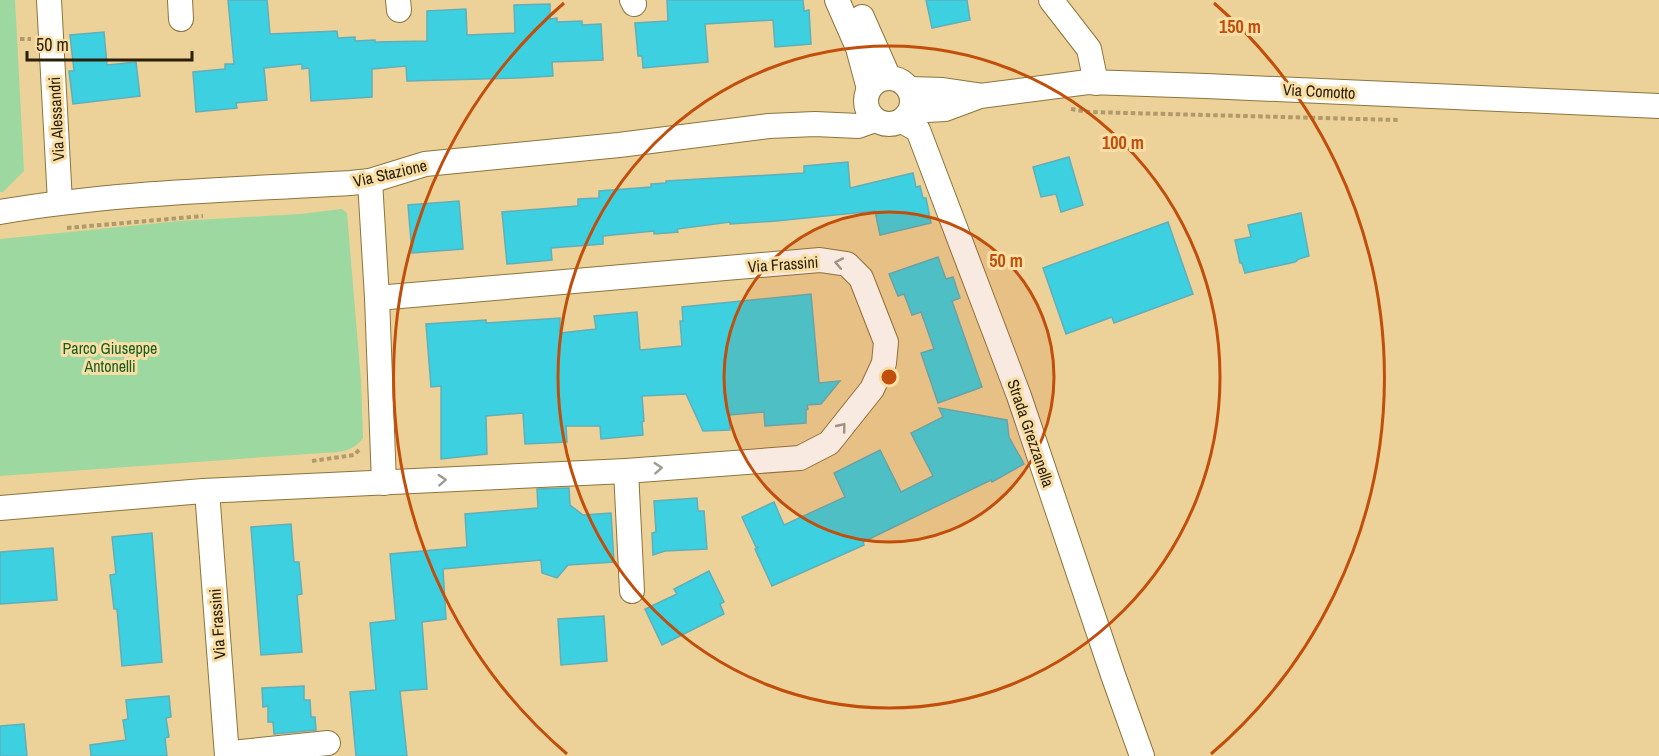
<svg xmlns="http://www.w3.org/2000/svg" width="1659" height="756" viewBox="0 0 1659 756" font-family="'Archivo Narrow',sans-serif">
<style>
.green{fill:#9dd8a0}
.building{fill:#3dd0e0;stroke:#60afb9;stroke-width:1.5}
.lines{fill:none;stroke-linecap:round;stroke-linejoin:round}
.minor-casing{stroke:#8c743d;stroke-width:26}
.path{stroke:#b09a6b;stroke-width:4;stroke-dasharray:4.5 3;stroke-linecap:butt}
.minor{stroke:#fff;stroke-width:24}
.oneway{stroke:#9f9b90}
.ring{fill:none;stroke:#c24e0b;stroke-width:3}
.labels{text-anchor:middle;dominant-baseline:central;stroke-width:6;stroke-linejoin:round;paint-order:stroke}
.street-label{font-size:16px;fill:#2a2009;stroke:#f9dea5}
.park-label{font-size:16px;fill:#125f20;stroke:#f9dea5}
.centre{fill:#c24e0b;stroke:#f9dea5;stroke-width:3}
.ring-label{font-size:18px;text-anchor:middle;font-weight:bold;fill:#c24e0b;stroke:#f9dea5;stroke-width:6;stroke-linejoin:round;paint-order:stroke}
</style>
<rect width="100%" height="100%" fill="#ecd198"/>
<g class="green">
<path d="M0,0H15L24,171L3,192H0Z"/>
<path d="M342,209L347,213L361,381L363,438C352,453 339,452 322,453L0,476V239L180,221L300,214Z"/>
</g>
<g class="building">
<path d="M228,0H267L270,34L337,31L338,38L355,37V41L375,40V42L427,41V11L466,9L467,35L515,33L514,5L550,4V19L557,18V22L582,21V25L601,24L603,60L552,62L553,76L518,78L407,81L406,66L372,69V97L311,101L309,68L302,69V64L264,68L267,100L236,103L237,108L196,112L193,72L225,69V64H234Z"/>
<path d="M667,0H803L804,11L809,10L811,44L775,47L773,20L705,24L708,62L643,68L642,56H638L635,23L668,21Z"/>
<path d="M926,0H967L970,20L932,28Z"/>
<path d="M104,32L107,65L136,62L140,96L73,104L69,71H74L70,35Z"/>
<path d="M1069,157L1083,205L1061,212L1056,194L1041,197L1033,167Z"/>
<path d="M848,162L850,188L913,173L916,187L920,186L923,198H926L931,223L880,235L875,211L776,221L730,224V222L677,229L678,232L654,234V231L603,236V244L551,248L552,260L507,264L502,212L578,206V199L599,198V191L651,187V184L666,183V181L804,173V166Z"/>
<path d="M459,201L463,249L412,253L408,205Z"/>
<path d="M1301,213L1309,256L1299,259L1295,262L1245,273L1242,263H1240L1235,240L1251,237L1248,225Z"/>
<path d="M1168,222L1193,294L1114,323L1112,317L1066,334L1043,268Z"/>
<path d="M938,257L946,279L953,277L960,298L952,301L982,387L938,403L921,353L934,349L921,312L912,315L904,294L898,296L889,274Z"/>
<path d="M811,294L819,383L840,381L821,404L807,405L808,409L806,410V423L765,426L764,412L729,415L730,430L703,431L686,394L642,396L644,421L642,422L643,435L601,439L600,426H566L567,442L525,444L523,413L486,416L487,454L441,459V386L431,387L426,324L486,320V323L560,318V333L596,329L594,316L637,312L640,350L682,346L680,321H683L682,307Z"/>
<path d="M939,408L1007,420L1009,437L1024,464L992,482L991,480L863,542L864,545L772,586L755,549L759,547H756L742,517L774,502L784,525L845,497L834,473L880,450L901,492L933,476L911,433L943,417Z"/>
<path d="M569,488L570,505L583,515L611,513L614,562L568,565L557,578L542,573L541,560L443,569L446,619L422,622L427,689L400,691L407,756H356L350,692L376,690L370,623L396,620L390,554L467,547L465,514L538,508L537,489Z"/>
<path d="M697,498L698,511H704L707,549L665,551L653,555L652,533L656,532L654,501Z"/>
<path d="M291,524L294,562H299L302,594L297,595L302,652L261,655L251,527Z"/>
<path d="M152,533L162,662L122,666L117,609H114L110,575L116,574L112,537Z"/>
<path d="M53,548L57,600L0,604V552Z"/>
<path d="M709,571L724,602L720,604L724,614L662,645L645,609L677,594L674,589Z"/>
<path d="M604,616L607,661L561,665L558,619Z"/>
<path d="M304,686V700H310L311,717H315L316,730L274,734L273,722H268V706L263,707L262,688Z"/>
<path d="M169,696L171,717L166,718L169,737L165,738L167,756H91L90,745L126,740L123,720L128,719L126,700Z"/>
<path d="M24,724L27,756H0V726Z"/>
</g>
<g class="lines">
<defs>
<g id="minor">
<path d="M49,0L60,202"/>
<path d="M180,0L181,19"/>
<path d="M398,0L399,10"/>
<path d="M632,0L634,4"/>
<path d="M837,0L858,48L869,89"/>
<path d="M1051,0L1089,49L1096,83"/>
<path d="M862,17L889,78"/>
<circle cx="889" cy="101" r="23"/>
<path d="M909,89L943,90L977,95"/>
<path d="M910,111L945,109L980,96L1088,82L1206,86L1659,106"/>
<path d="M902,121L918,130L1019,396L1113,675L1142,756"/>
<path d="M370,181L377,298L384,483"/>
<path d="M0,212C116,192 233,190 350,183L370,181L425,164L619,145L769,126L815,124L858,126L875,120"/>
<path d="M626,471L632,591"/>
<path d="M207,491L227,756"/>
<path d="M0,508L203,491L626,471L800,458L829,443L872,389L884,363L886,342L861,278L847,264L820,260L377,298"/>
<path d="M233,756L241,752L328,743"/>
</g>
</defs>
<use href="#minor" class="minor-casing"/>
<g class="path">
<path d="M20,39H31"/>
<path d="M1071,109L1089,112L1399,120"/>
<path d="M67,228L203,216"/>
<path d="M312,461L354,455L361,448"/>
</g>
<use href="#minor" class="minor"/>
</g>
<defs><path id="oneway-chevron" d="M-2-3.5L2.5 0L-2 3.5" fill="none" stroke-width="1.6" stroke-linecap="round" stroke-linejoin="round" transform="scale(1.5)"/></defs>
<g class="oneway">
<use href="#oneway-chevron" transform="translate(839 263) rotate(-169)"/>
<use href="#oneway-chevron" transform="translate(842 427) rotate(-51)"/>
<use href="#oneway-chevron" transform="translate(658 468) rotate(-4)"/>
<use href="#oneway-chevron" transform="translate(442 480) rotate(-3)"/>
</g>
<circle cx="889" cy="377" r="165" fill="#c24e0b" fill-opacity=".12"/>
<g class="ring">
<circle cx="889" cy="377" r="165"/>
<circle cx="889" cy="377" r="331"/>
<path d="M567 754A496 496 0 0 1 564 3M1214 3A496 496 0 0 1 1211 754"/>
</g>
<g class="labels">
<g class="street-label">
<text transform="translate(1319 91) rotate(3)">Via Comotto</text>
<text transform="translate(56 119) rotate(-93)">Via Alessandri</text>
<text transform="translate(390 173) rotate(-13)">Via Stazione</text>
<text transform="translate(783 264) rotate(-4)">Via Frassini</text>
<text transform="translate(1031 433) rotate(71)">Strada Grezzanella</text>
<text transform="translate(217 624) rotate(-94)">Via Frassini</text>
</g>
<g class="park-label">
<text x="110" y="348">Parco Giuseppe<tspan x="110" dy="18">Antonelli</tspan></text>
</g>
</g>
<circle cx="889" cy="377" r="9" class="centre"/>
<g class="ring-label">
<text x="1240" y="33">150 m</text>
<text x="1123" y="149">100 m</text>
<text x="1006" y="267">50 m</text>
</g>
<path d="M27 51v9h165v-9" fill="none" stroke="#2a2009" stroke-width="3"/>
<text x="36" y="51" font-size="18" fill="#2a2009" stroke="#f9dea5" stroke-width="4.5" paint-order="stroke">50 m</text>
</svg>
